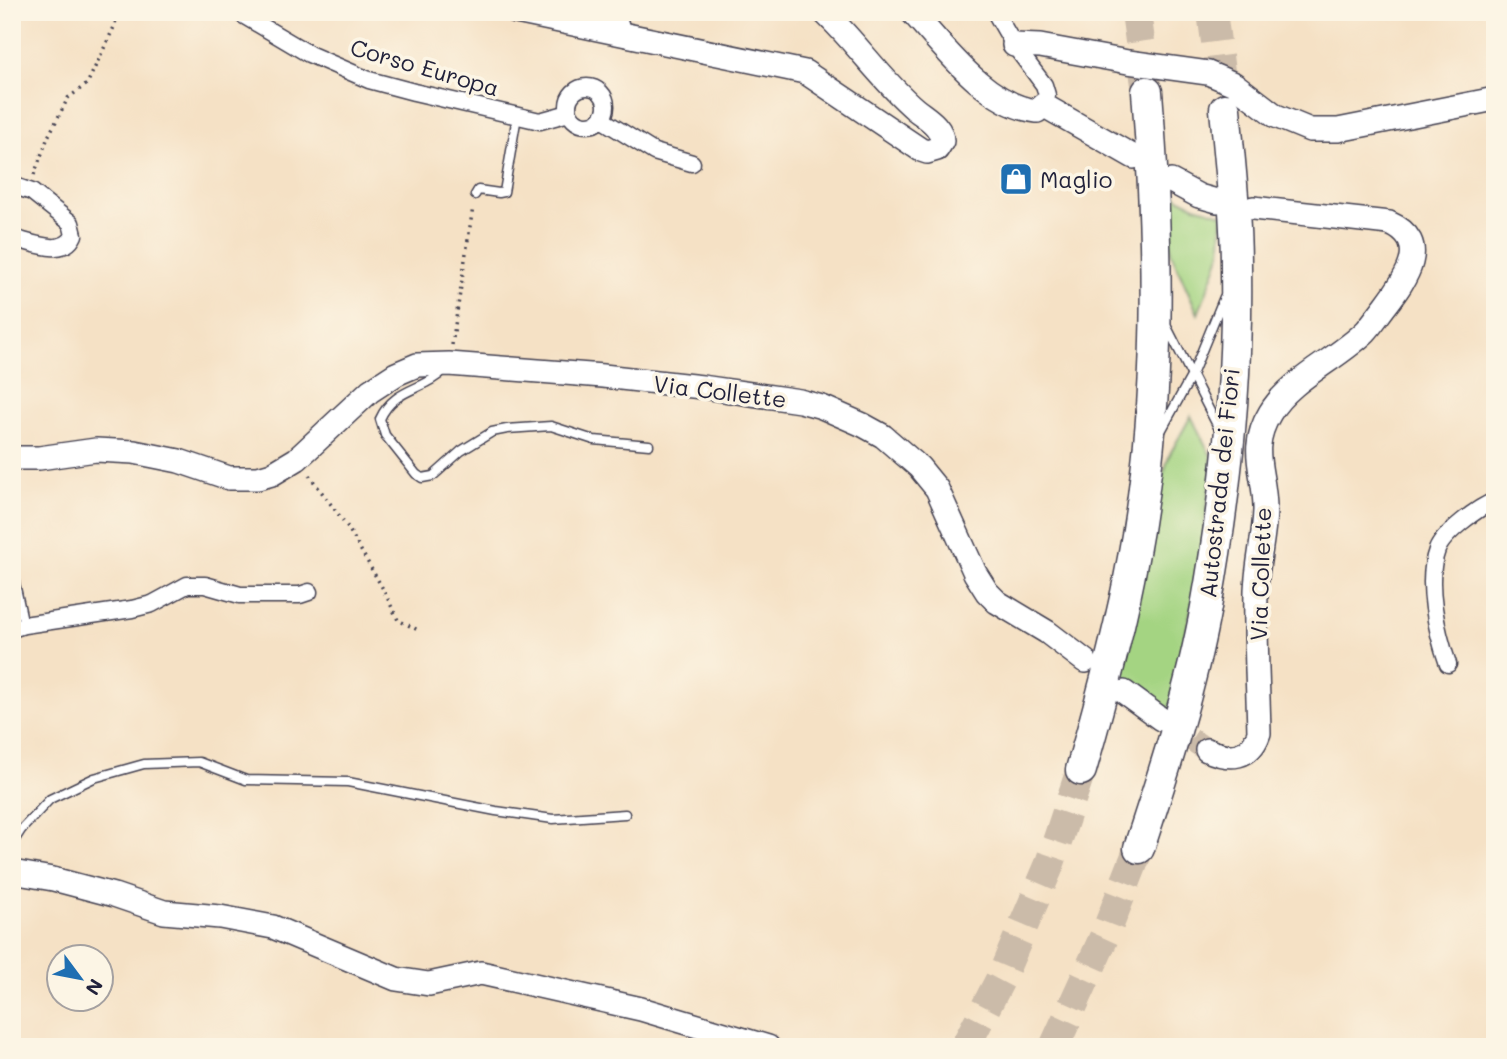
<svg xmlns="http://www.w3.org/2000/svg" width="1507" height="1059" viewBox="0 0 1507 1059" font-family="Mali,sans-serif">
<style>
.green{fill:#a4d482;stroke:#637b5e;stroke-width:2}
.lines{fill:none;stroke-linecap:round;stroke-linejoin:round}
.secondary-tunnel{stroke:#cbbba9;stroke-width:23;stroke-dasharray:23 11;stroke-linecap:butt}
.highway-tunnel{stroke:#cbbba9;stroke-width:30;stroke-dasharray:30 15;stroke-linecap:butt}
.lane-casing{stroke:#423f50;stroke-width:11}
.street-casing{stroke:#423f50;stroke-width:19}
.secondary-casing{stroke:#423f50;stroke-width:26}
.highway-casing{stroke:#423f50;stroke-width:33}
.path{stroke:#423f50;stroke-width:3.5;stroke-dasharray:2 5;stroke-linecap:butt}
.lane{stroke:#fff;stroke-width:8}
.street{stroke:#fff;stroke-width:16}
.secondary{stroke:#fff;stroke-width:23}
.highway{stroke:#fff;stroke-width:30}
.labels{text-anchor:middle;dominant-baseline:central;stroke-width:7;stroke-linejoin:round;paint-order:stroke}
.street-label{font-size:23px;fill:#22223b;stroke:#fcf5e5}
.poi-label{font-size:23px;fill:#22223b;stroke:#fcf5e5;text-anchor:start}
</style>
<rect width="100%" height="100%" fill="#fcf5e5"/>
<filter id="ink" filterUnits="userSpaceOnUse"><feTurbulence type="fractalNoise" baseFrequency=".0143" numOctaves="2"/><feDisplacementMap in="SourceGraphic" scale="14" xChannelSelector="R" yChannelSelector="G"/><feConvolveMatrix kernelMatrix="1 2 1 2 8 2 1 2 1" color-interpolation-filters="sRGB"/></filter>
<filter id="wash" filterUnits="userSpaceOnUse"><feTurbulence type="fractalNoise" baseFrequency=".00686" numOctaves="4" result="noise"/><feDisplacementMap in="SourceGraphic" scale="28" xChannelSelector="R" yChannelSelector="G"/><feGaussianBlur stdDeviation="1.57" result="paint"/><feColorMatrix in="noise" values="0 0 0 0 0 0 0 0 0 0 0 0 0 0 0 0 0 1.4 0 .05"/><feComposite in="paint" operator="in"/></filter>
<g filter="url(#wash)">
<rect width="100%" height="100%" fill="#f5e1c5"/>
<g class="green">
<path d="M1167,192L1195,206L1222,214L1221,251L1215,270L1198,314L1171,253Z"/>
<path d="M1191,416L1211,456L1212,465L1199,572L1169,712L1121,676L1154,502L1170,454Z"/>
</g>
</g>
<g filter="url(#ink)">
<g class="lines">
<path class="secondary-tunnel" d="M1163,720L1207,750"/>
<g class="highway-tunnel">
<path d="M1136,12L1147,92"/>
<path d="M1212,12L1225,109"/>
<path d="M965,1047L1001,978L1049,866L1081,770"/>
<path d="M1054,1047L1105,935L1139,848"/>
</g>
<defs>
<g id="lane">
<path d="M475,195L478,190L499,193L504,192L517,116"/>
<path d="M1166,325L1219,429"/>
<path d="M445,369C425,391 394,387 380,419L385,435L416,474L422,478L433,476L461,451L492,432L507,429L551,426L594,440L649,445"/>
<path d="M1161,431L1192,375L1224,297"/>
<path d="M12,569L24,625"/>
<path d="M12,844L21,830L50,799L94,778L144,764L199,762L246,780L348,782L496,811L553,819L625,814"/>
</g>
<g id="street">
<path d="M238,12L309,54L369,80L414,92L540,121L569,113"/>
<path d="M614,12L618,16L623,35"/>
<path d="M995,12L1014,45L1044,85L1047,95L1043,105"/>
<circle cx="587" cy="106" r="19"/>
<path d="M601,119L654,152L692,163"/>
<path d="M12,185L32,192L66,219L71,223L74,235C64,258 31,242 12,238"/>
<path d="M12,629L24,625L132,609L152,604L187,585H205L240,595H300L309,592"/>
<path d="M1448,664C1437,633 1425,582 1437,550C1443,534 1478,507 1495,501"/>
</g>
<g id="secondary">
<path d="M516,12L805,72L921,150L927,152L937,149L942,141C942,126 926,118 915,109C881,80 857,43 824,12"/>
<path d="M912,12C944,47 987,106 1037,111L1043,105L1134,157"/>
<path d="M1014,45L1040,46L1128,62L1208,73L1234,84L1276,116L1310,130H1338L1495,99"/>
<path d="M1171,181L1199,196L1217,201"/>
<path d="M12,458H39L96,450L134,452L179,461L229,478H258L272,474L297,459L370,391L396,374L417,365L449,364L603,376L702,387L800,401L822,407L863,425L883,436L919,467L937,489L975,573L987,592L997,602L1047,632L1085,661"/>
<path d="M1124,692L1161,719"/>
<path d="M1207,750C1230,760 1250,759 1259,733C1258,686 1255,638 1256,590C1257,564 1264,537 1265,511C1266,473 1247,451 1270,413C1290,379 1338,359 1366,331C1373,323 1379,314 1386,305C1405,280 1433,242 1389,223L1253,208"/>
<path d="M12,872L53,879L114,895L164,912L220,917L273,927L396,979L429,984L481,973L641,1009L768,1047"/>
</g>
<g id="highway">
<path d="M1081,770C1101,700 1120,630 1133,558C1162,405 1159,247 1147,92"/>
<path d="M1139,848C1165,769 1191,689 1206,607C1226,496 1238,381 1236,268C1236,215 1230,162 1225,109"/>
</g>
</defs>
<use href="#lane" class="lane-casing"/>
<use href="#street" class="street-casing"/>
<use href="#secondary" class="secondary-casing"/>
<use href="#highway" class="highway-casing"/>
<g class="path">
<path d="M34,175L48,137L68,98L87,84L115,25L117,12"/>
<path d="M452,345L473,207"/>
<path d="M309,475L347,526L383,589L398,620L418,630"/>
</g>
<use href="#lane" class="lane"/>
<use href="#street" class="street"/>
<use href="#secondary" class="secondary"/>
<use href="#highway" class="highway"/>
</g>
</g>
<defs>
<symbol id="shop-square" viewBox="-11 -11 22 22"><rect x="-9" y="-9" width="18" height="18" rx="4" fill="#1f6fb2" stroke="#fcf5e5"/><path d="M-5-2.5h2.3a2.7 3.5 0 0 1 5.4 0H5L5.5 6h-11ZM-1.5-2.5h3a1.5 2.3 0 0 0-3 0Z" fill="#fff"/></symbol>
</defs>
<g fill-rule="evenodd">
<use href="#shop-square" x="997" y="160" width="38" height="38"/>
</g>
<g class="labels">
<g class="street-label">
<text transform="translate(425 67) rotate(16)">Corso Europa</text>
<text transform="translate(720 391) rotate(7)">Via Collette</text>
<text transform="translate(1219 483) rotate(-84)">Autostrada dei Fiori</text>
<text transform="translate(1260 574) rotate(-88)">Via Collette</text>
</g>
<g class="poi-label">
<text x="1040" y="179">Maglio</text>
</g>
</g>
<rect width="1507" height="1059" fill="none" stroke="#fcf5e5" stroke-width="42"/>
<g transform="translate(80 978) rotate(122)"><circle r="33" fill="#fcf5e5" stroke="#a5a1a1" stroke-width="2"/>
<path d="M0-5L12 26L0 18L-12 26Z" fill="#1f6fb2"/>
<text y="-10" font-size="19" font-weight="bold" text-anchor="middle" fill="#22223b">N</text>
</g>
</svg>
